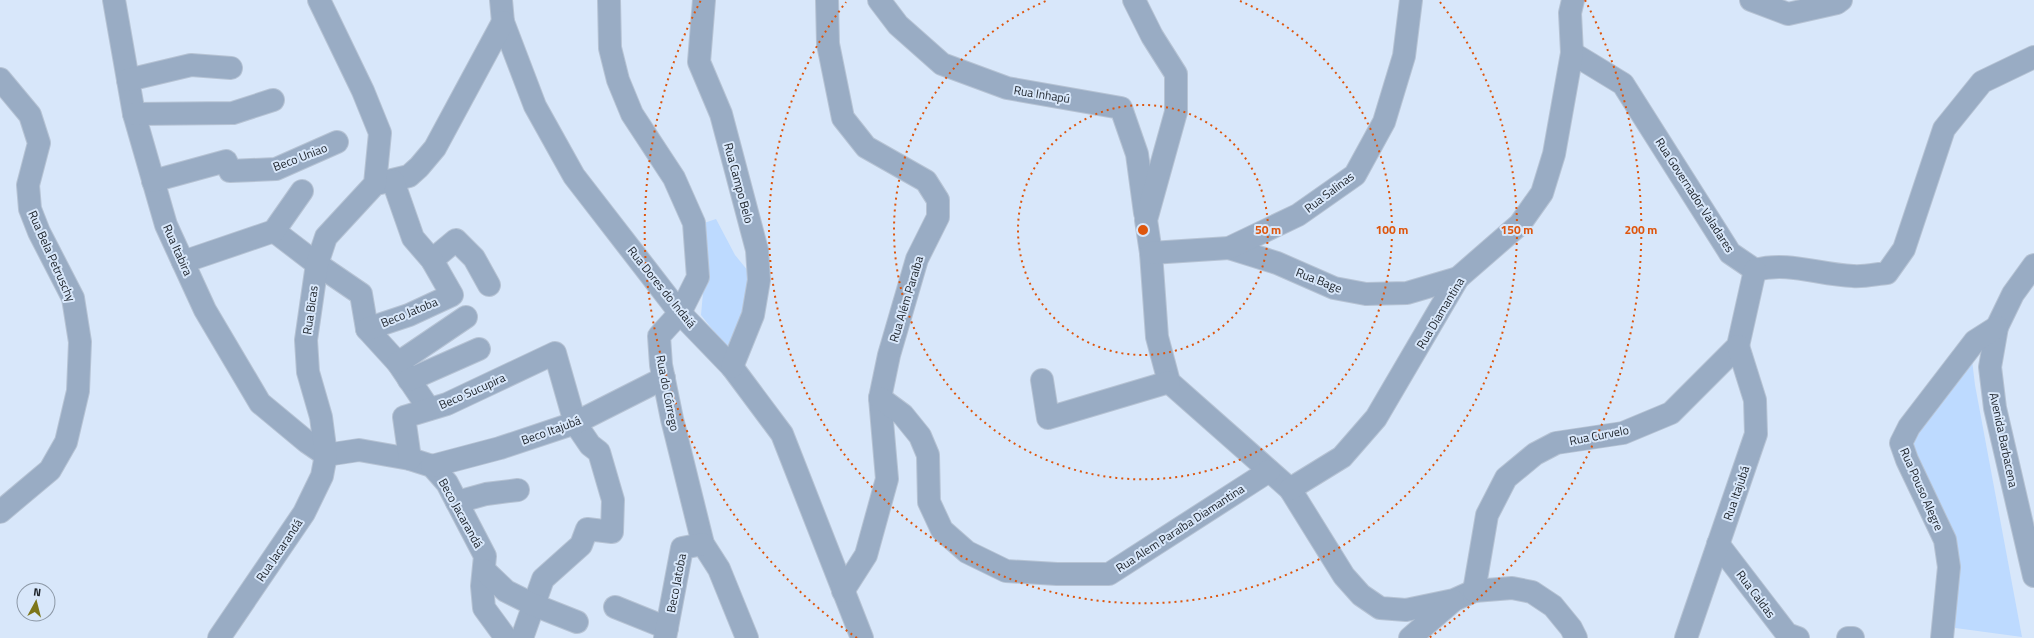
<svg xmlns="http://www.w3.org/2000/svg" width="2034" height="638" viewBox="0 0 2034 638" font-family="'Titillium Web',sans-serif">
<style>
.green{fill:#bddaff}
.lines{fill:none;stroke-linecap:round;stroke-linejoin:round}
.minor-casing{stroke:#b6c3d4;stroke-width:24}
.minor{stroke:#99acc4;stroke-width:22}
.ring{fill:none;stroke:#de560d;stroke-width:2;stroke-dasharray:2 4}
.labels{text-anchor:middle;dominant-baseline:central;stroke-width:4;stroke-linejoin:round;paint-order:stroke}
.street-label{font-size:12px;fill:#1b2128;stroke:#d8e7fa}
.centre{fill:#de560d;stroke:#d8e7fa;stroke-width:2}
.ring-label{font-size:12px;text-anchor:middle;font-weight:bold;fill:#de560d;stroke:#d8e7fa;stroke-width:4;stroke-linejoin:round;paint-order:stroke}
</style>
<rect width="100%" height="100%" fill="#d8e7fa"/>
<g class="green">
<path d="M716,219L735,255L753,277L747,310L730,352L701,315L707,249L701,224Z"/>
<path d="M1972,360L1975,385L2022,637L1948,627L1956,574L1906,436Z"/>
</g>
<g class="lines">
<defs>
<g id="minor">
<path d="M114,0L134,114L166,225L205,310L260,403L307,442L326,455"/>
<path d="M501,0L503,22L535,106L574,176L680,313L732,367L782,434L862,638"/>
<path d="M609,0L610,48L618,80L632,114L674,178L694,223L698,277L680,313L659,336L661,365L672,419L703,544L719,569L747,638"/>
<path d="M704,0L699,62L721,114L757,250L759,280L753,315L732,367"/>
<path d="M827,0L828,44L843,118L866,147L926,181L938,200V217L917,259L889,355L880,398L887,479L866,555L843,591"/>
<path d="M879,0L898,25L942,64L1007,88L1121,108L1137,154L1145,213"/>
<path d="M1134,0L1152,36L1176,74V112L1146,220L1151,253L1157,337L1169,382L1290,489L1344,576L1361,595L1380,608L1406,610L1454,600L1474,591L1512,588L1532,592L1553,606L1571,628L1576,638"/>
<path d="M1751,0L1788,14L1837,3L1841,0"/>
<path d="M1572,53L1623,84L1730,253L1755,270C1789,261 1819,275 1853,276C1864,277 1876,274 1887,273L1904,249L1944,129L1982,82L2034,57"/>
<path d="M0,79L30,115L39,143L28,185L30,209L39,232L73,298L80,342L78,391L66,442L50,470L0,512"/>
<path d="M128,80L191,65L231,68"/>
<path d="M134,114L233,113L273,100"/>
<path d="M153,181L226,161L230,171L276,169L337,142"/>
<path d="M380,183L409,176L419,167L435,148L503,22"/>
<path d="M274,231L317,264L361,294L367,329L398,363L429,409"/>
<path d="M1229,248L1277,263L1334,288L1366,294L1407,293L1458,278"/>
<path d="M1151,253L1229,248L1298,215L1355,175L1384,122L1404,56L1411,0"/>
<path d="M432,260L456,240L474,258L489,285"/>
<path d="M183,262L274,231L302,191"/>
<path d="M2034,265L2013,294L1997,327L1990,367L1995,408L2034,576"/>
<path d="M367,329L409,315L452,295L432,260L413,238L393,181"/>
<path d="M398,363L466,317"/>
<path d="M409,380L479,349"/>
<path d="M1042,380L1048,418L1169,382"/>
<path d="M880,398L903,415L920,436L928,455L929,502L942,530L967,552L1006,571L1057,574H1109L1269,471"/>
<path d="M326,455L359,450L410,459L432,466L447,483L485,556L482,586L484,608L506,638"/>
<path d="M410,459L404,417L447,404L555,353L575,423L590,445L599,452L613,500L612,532L587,529L581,545L543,579L522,638"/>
<path d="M432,466L500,448L575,423L664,378"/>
<path d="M1290,489L1342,457L1376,418L1458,278L1520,224L1542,193L1554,154L1572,53L1570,13L1573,0"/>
<path d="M457,502L486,494L518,490"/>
<path d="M1718,544L1787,634L1798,638"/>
<path d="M484,570L506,591L534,605L577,622"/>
<path d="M1474,591L1487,515L1506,478L1535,454L1556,443L1623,433L1671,413L1738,346L1755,270"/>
<path d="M615,607L667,628"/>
<path d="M219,638L304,513L322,476L326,455L321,417L308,372L306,340L317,264L326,237L375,184L380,133L363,91L319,0"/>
<path d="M665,638L682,548L703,544"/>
<path d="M1410,638L1453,601"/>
<path d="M1686,638L1756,434L1755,400L1738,346"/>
<path d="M1848,638H1853"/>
<path d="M1942,638L1949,567L1945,540L1907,460L1901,443L1909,427L1975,341L1997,327"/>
</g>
</defs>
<use href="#minor" class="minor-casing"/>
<use href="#minor" class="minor"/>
</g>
<g class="ring">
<circle cx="1143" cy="230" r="125"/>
<path d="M1240 1A249 249 0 1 1 1046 1"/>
<path d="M1440 2A374 374 0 1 1 846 2"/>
<path d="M857 638A498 498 0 0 1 701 0M1585 0A498 498 0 0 1 1429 638"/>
</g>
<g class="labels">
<g class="street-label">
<text transform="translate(1042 94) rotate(9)">Rua Inhapú</text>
<text transform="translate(300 157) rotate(-21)">Beco Uniao</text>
<text transform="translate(739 183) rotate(75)">Rua Campo Belo</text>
<text transform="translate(1329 192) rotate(-37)">Rua Salinas</text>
<text transform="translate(1695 195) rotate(57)">Rua Governador Valadares</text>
<text transform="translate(178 250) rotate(66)">Rua Itabira</text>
<text transform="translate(52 256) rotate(66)">Rua Bela Petruschy</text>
<text transform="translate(1319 280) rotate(21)">Rua Bage</text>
<text transform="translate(662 287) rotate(51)">Rua Dores do Indaiá</text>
<text transform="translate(906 299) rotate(-73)">Rua Além Paraíba</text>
<text transform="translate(310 310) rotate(-82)">Rua Bicas</text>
<text transform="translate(409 312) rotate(-22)">Beco Jatoba</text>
<text transform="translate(1440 313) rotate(-59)">Rua Diamantina</text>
<text transform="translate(472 391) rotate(-24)">Beco Sucupira</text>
<text transform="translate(668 393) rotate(79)">Rua do Córrego</text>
<text transform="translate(551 430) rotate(-20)">Beco Itajubá</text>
<text transform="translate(1599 435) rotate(-11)">Rua Curvelo</text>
<text transform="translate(2004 440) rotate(78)">Avenida Barbacena</text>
<text transform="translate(1922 489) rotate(66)">Rua Pouso Alegre</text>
<text transform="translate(1736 493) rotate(-71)">Rua Itajubá</text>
<text transform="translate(461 513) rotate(61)">Beco Jacarandá</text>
<text transform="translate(1180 528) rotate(-33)">Rua Alem Paraíba Diamantina</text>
<text transform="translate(279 550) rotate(-56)">Rua Jacarandá</text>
<text transform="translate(676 583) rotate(-79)">Beco Jatoba</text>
<text transform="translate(1756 594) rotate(53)">Rua Caldas</text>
</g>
</g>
<circle cx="1143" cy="230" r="6" class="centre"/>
<g class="ring-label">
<text x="1268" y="234">50 m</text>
<text x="1392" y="234">100 m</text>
<text x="1517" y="234">150 m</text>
<text x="1641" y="234">200 m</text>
</g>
<g transform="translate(36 602) rotate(7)"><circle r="19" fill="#d8e7fa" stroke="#8c98a6"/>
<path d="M0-3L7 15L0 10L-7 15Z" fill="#7d761a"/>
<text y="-6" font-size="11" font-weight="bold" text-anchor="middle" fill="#1b2128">N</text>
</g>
</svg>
